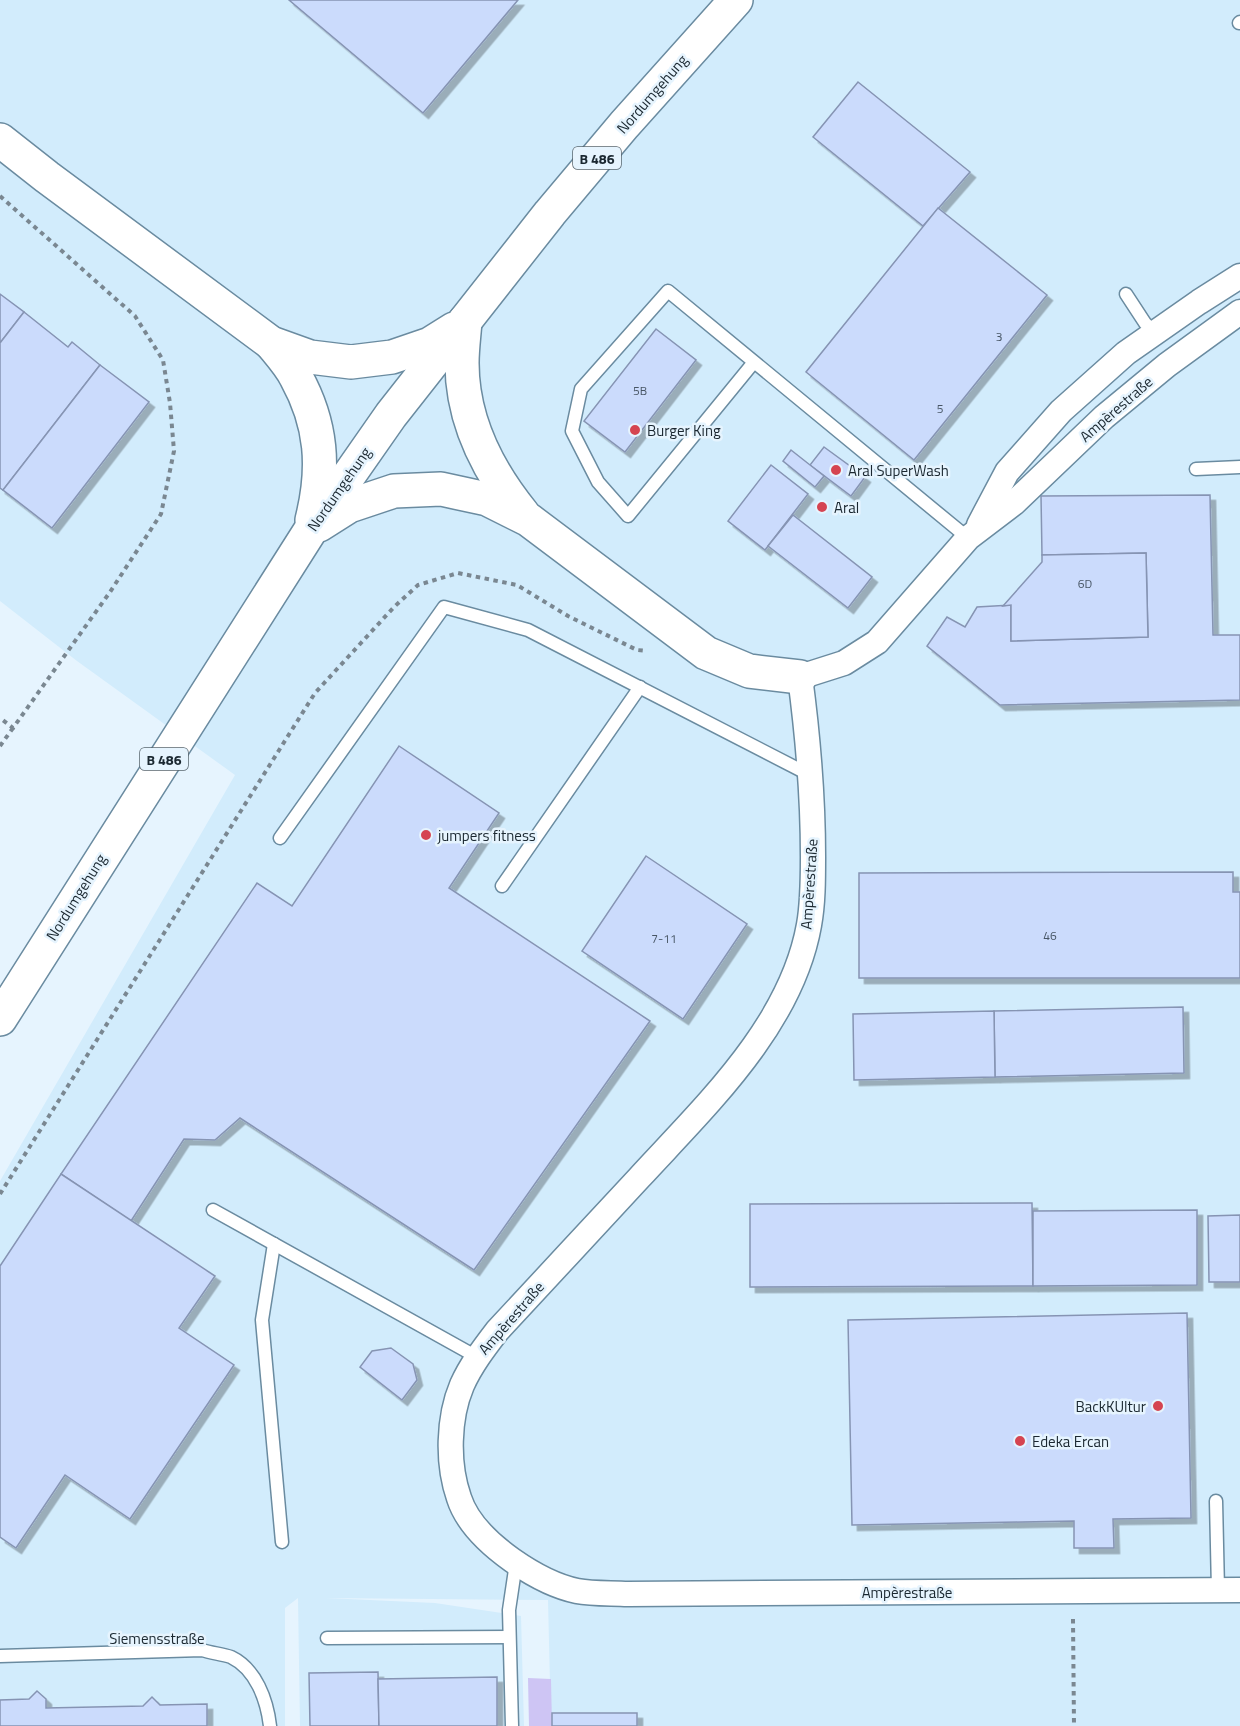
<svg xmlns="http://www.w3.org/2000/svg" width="1240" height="1726" viewBox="0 0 1240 1726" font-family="'Titillium Web',sans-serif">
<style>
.built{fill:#d2ecfc}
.green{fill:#cec5f4}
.building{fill:#cbdbfc;stroke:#8694b3;stroke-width:1.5;filter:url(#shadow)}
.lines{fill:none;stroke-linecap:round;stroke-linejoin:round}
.service-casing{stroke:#6a8ba0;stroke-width:15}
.minor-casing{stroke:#6a8ba0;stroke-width:27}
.primary-casing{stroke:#6a8ba0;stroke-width:36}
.path{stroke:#7a8791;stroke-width:4;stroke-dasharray:4.5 4.5;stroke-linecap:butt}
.service{stroke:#fff;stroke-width:12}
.minor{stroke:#fff;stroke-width:24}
.primary{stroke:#fff;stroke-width:33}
.poi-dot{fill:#d54451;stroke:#e6f4fe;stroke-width:2}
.labels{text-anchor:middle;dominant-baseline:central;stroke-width:5;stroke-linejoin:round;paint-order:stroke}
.number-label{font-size:12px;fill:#475564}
.shield{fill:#e6f4fe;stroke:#58656e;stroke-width:1.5}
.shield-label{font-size:14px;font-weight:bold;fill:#1b2831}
.street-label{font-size:15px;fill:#1b2831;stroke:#e6f4fe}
.poi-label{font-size:15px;fill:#1b2831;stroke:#e6f4fe;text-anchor:start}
</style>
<defs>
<filter id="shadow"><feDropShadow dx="5.5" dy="5.5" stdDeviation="0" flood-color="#0004"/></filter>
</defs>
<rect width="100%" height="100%" fill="#e6f4fe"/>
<path class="built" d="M0,0H1240V1726H551L548,1600L326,1598L435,1603L521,1616L524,1726H300L298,1598L285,1608V1726H0V1181L235,775L77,661L0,601Z"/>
<path class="green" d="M528,1678L551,1679L552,1726H529Z"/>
<g class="building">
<path d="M289,0H518L423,113Z"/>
<path d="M858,82L970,172L923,226L813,137Z"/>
<path d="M938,208L1047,295L914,460L806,372Z"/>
<path d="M0,294L24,312L0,343Z"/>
<path d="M24,312L68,347L72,342L100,365L3,490L0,488V343Z"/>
<path d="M656,329L696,360L625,452L584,421Z"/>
<path d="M100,365L149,402L52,528L3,490Z"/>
<path d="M824,447L865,477L851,496L810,465Z"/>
<path d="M791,450L824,476L815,487L783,461Z"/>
<path d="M771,465L808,494L765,550L728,521Z"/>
<path d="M1210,495L1213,635H1240V700L1000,705L927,646L947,617L965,627L977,607L1011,605V641L1148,637L1146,553L1042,555L1041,496Z"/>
<path d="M793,515L872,577L848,608L768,546Z"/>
<path d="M1146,553L1148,637L1011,641V605L1003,606L1042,562V555Z"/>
<path d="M399,746L499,813L449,888L650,1021L474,1270L240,1118L215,1140L184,1139L131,1221L61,1174L257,883L292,906Z"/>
<path d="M646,856L747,924L683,1019L582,951Z"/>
<path d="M1233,872V892H1240V978H859V873Z"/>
<path d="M1183,1007L1184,1073L995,1077L994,1011Z"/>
<path d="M994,1011L995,1077L854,1080L853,1014Z"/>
<path d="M61,1174L215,1276L179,1328L234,1365L130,1519L65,1475L16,1548L0,1537V1266Z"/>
<path d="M1032,1203L1033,1286L750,1287V1204Z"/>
<path d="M1197,1210V1285L1033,1286V1211Z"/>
<path d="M1240,1215V1282H1209L1208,1216Z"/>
<path d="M1187,1313L1191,1518L1113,1519L1114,1548H1074V1521L852,1525L848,1320Z"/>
<path d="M391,1348L413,1364L417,1380L402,1400L360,1367L372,1351Z"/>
<path d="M378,1672L379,1726H310L309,1673Z"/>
<path d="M497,1677V1726H379L378,1679Z"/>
<path d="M37,1691L46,1699V1708L143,1706L152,1697L160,1705L207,1704V1726H0V1700L29,1699Z"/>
<rect x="552" y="1713" width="85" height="13"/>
</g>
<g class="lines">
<defs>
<g id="service">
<path d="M1239,23L1240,22"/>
<path d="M1126,294L1145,323L1155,333"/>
<path d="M754,362L628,516L598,482L572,431L581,389L668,291L968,538"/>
<path d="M1196,469L1240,467"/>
<path d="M280,838L444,607L528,630L810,775"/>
<path d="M502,886L640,687"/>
<path d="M213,1210L477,1357"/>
<path d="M274,1244L262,1320L282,1542"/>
<path d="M1216,1501L1218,1590"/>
<path d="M327,1638L509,1637"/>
<path d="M0,1656L202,1650C211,1653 222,1654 231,1657C256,1669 267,1700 270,1726"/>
<path d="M512,1726L509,1610L516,1563"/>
</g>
<g id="minor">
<path d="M1240,312L1167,365L1104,417L1014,503L968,538L877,642L844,663L800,677C808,737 813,797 813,857C813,880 813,903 809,925C791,1026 705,1106 639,1178C592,1229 544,1280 497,1331C484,1348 471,1365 462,1385C448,1418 447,1464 459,1498C467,1523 491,1545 512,1560C532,1574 553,1586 577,1591C593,1594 611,1593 628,1594L1240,1590"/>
<path d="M979,525L1007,472L1061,411L1126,353L1199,302L1240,276"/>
</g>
<g id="primary">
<path d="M0,140L47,177L271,343L310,357L351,362L392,357L430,344L454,329"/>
<path d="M465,321C464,335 462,349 462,363C462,420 488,471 523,514"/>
<path d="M271,343C280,354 290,365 296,377C322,424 325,468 312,520"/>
<path d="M319,525L349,506L394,491L441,489L487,499L529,520L706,653L749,671L800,677"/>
<path d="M0,1019L310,531L391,415L550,213L624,125L736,0"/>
</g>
</defs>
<use href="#service" class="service-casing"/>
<use href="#minor" class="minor-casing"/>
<use href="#primary" class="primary-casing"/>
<g class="path">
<path d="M0,196L135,316L163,360L170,403L174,451L161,514L110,592L13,728L0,718"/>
<path d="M0,746L13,728"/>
<path d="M0,1194L315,693L394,607L418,585L458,573L517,585L568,616L637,650L647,651"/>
<path d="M1073,1619L1074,1726"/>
</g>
<use href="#service" class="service"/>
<use href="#minor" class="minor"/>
<use href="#primary" class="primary"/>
</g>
<g class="poi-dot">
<circle cx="635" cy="430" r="6"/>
<circle cx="836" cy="470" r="6"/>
<circle cx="822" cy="507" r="6"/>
<circle cx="426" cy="835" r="6"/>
<circle cx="1158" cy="1406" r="6"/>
<circle cx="1020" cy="1441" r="6"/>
</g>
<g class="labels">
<g class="number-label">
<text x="999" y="336">3</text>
<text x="640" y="390">5B</text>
<text x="940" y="408">5</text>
<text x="1085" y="583">6D</text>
<text x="1050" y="935">46</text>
<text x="664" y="938">7-11</text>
</g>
<g class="shield">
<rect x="573" y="147" width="48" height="22" rx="4.5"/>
<rect x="140" y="748" width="48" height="22" rx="4.5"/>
</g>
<g class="shield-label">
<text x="597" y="158">B 486</text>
<text x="164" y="759">B 486</text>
</g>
<g class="street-label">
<text transform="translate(652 94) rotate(-49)">Nordumgehung</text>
<text transform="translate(1116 409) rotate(-41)">Ampèrestraße</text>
<text transform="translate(339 489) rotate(-55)">Nordumgehung</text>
<text transform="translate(809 884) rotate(-86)">Ampèrestraße</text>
<text transform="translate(76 897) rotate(-58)">Nordumgehung</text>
<text transform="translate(511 1318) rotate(-49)">Ampèrestraße</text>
<text x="907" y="1592">Ampèrestraße</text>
<text x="157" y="1638">Siemensstraße</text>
</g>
<g class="poi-label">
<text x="647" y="430">Burger King</text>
<text x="848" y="470">Aral SuperWash</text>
<text x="834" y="507">Aral</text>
<text x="438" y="835">jumpers fitness</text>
<text x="1146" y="1406" text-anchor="end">BackKUltur</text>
<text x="1032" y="1441">Edeka Ercan</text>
</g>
</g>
</svg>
